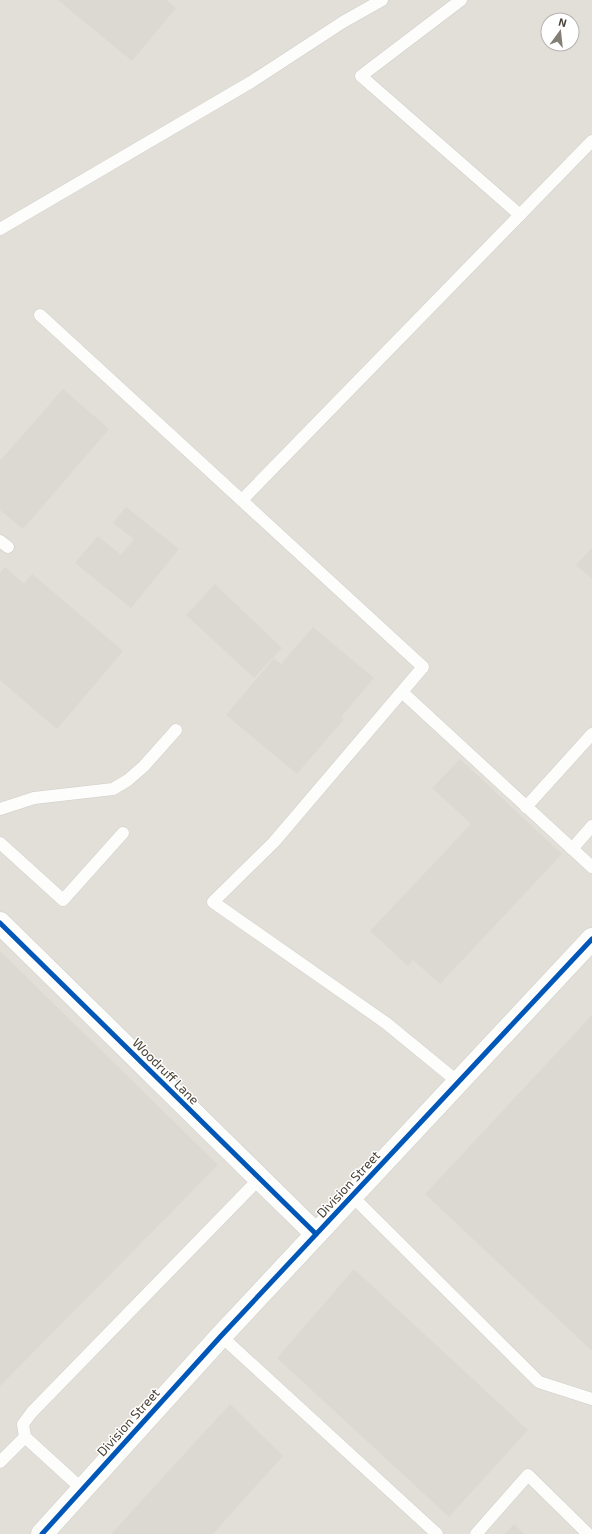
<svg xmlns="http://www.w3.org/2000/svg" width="592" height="1534" viewBox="0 0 592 1534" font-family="'Exo 2',sans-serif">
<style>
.industrial{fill:#e2dfd9;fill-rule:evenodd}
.building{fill:#dcd9d3}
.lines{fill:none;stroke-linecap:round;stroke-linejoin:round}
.lane-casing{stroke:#d0cec8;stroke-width:13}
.street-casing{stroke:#d0cec8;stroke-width:23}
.lane{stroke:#fdfdfc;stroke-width:12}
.street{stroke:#fdfdfc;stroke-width:22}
.cycleway-casing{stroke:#fff;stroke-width:8}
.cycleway{stroke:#0057b8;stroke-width:5}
.labels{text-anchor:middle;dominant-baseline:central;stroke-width:3;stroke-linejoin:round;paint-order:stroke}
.street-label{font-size:13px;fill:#494236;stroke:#fff}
</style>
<rect width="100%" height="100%" fill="#f2f0eb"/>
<path class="industrial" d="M0,0H592V1534H0ZM548,20H572V44H548Z"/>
<g class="building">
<path d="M58,0H166L176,8L132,61Z"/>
<path d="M63,389L109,429L23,529L0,510V461Z"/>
<path d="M126,507L179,549L131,608L75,563L98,536L121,555L134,539L113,523Z"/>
<path d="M592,548V579L576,565Z"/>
<path d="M5,567L24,584L32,574L123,651L57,729L0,680V573Z"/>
<path d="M215,584L282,648L254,678L186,615Z"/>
<path d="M313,627L374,678L341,717L344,719L297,774L226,715L274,658L281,664Z"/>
<path d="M460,759L562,854L440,984L413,960L408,966L370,931L471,824L432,788Z"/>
<path d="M0,951L218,1165L0,1386Z"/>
<path d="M592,1015V1351L425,1194Z"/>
<path d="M354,1269L528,1430L449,1517L277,1358Z"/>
<path d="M230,1404L283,1456L213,1534H113L112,1533Z"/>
<path d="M514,1524L524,1534H505Z"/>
</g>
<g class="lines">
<defs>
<g id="lane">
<path d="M461,0L361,76L520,215"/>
<path d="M0,229L251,82L343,22L382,0"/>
<path d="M40,315L423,667L274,842L213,902L386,1023L458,1082"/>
<path d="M242,500L592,141"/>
<path d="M0,541L8,547"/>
<path d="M402,692L592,867"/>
<path d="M526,807L592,734"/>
<path d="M0,809L34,798L113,789L128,780L144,766L176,730"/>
<path d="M0,843L63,900L123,833"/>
<path d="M572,849L592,826"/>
<path d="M352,1196L539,1382L592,1399"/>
<path d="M221,1336L437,1534"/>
<path d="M0,1462L25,1437"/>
<path d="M82,1489L25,1437L23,1424L32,1412L259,1179"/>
<path d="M476,1534L528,1475L588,1534"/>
</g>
<g id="street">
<path d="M0,923L316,1234"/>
<path d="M42,1534L221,1336L592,939"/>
</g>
</defs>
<use href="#lane" class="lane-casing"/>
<use href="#street" class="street-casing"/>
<use href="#lane" class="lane"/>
<use href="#street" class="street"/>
<defs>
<g id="cycleway">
<path d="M0,923L316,1234"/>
<path d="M42,1534L221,1336L592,939"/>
</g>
</defs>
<use href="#cycleway" class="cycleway-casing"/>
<use href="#cycleway" class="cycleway"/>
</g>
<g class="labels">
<g class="street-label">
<text transform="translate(166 1071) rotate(45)">Woodruff Lane</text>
<text transform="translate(348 1184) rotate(-47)">Division Street</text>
<text transform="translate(128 1422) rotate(-48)">Division Street</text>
</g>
</g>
<g transform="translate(560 32) rotate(15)"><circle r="19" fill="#ffffff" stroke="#b6b3af"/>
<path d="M0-3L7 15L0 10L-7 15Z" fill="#847f75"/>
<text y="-6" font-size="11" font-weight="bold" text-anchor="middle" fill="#494236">N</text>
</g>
</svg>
